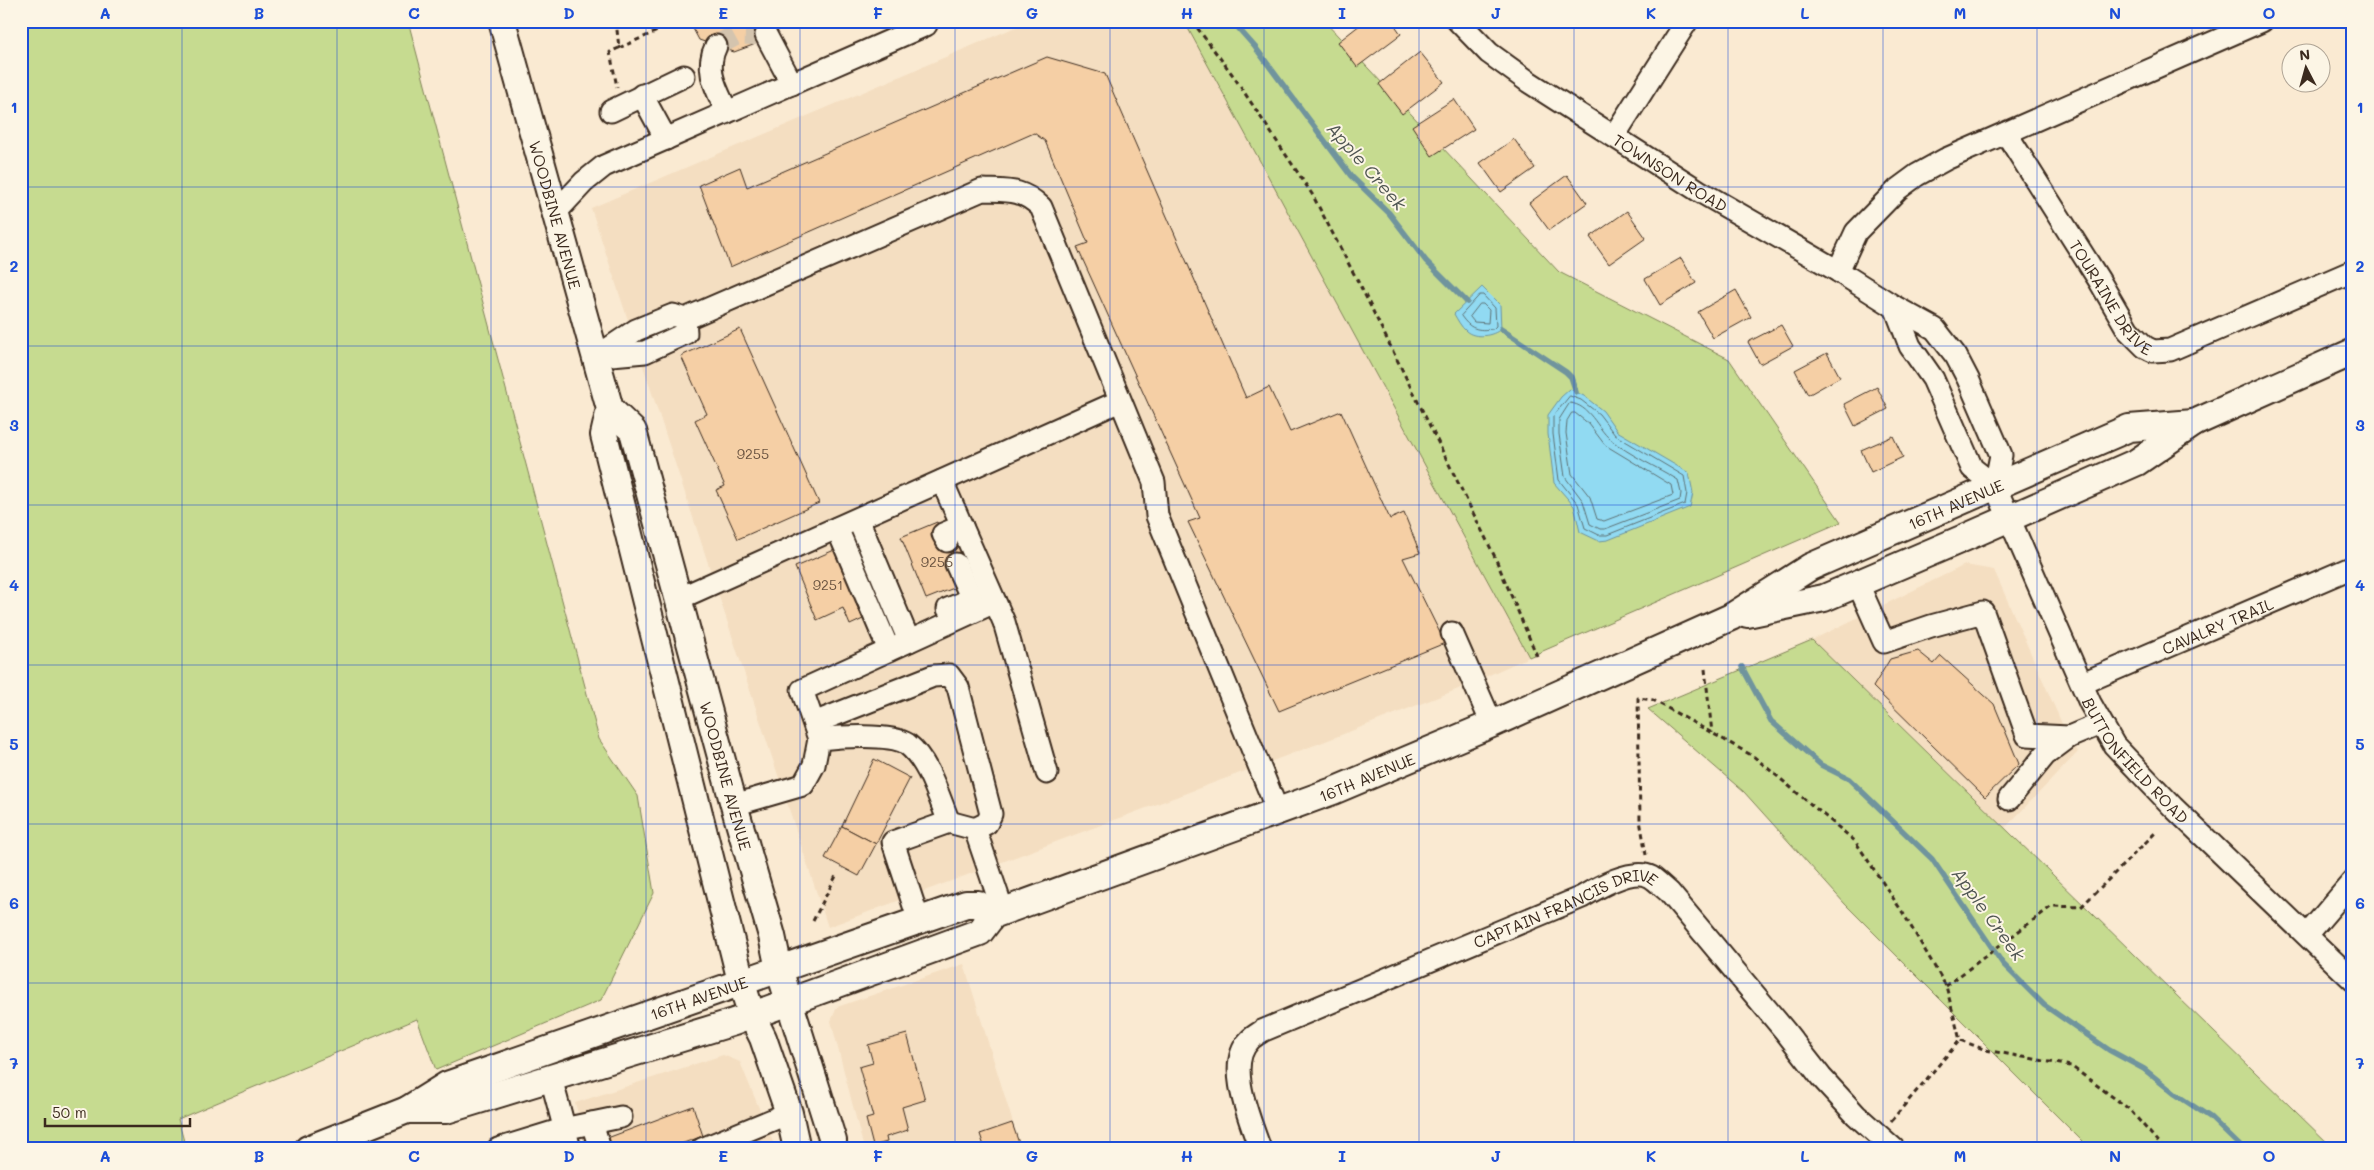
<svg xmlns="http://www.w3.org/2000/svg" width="2374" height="1170" viewBox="0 0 2374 1170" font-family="Mali,sans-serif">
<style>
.built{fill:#f4dec1}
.green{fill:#c6db90;stroke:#808257}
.water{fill:#91daf2;stroke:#6f949d}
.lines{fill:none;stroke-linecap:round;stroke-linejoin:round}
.shore{stroke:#5d7073;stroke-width:1}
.stream{stroke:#6f949d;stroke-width:5.5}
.building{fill:#f5cfa5;stroke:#3b2a1e}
.minor-tunnel{stroke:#d4c4ae;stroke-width:21;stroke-dasharray:21 11;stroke-linecap:butt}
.minor-casing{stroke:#3b2a1e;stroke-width:25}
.major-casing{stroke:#3b2a1e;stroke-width:30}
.path{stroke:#3b2a1e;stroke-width:3;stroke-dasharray:5 4;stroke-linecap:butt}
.minor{stroke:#fcf5e5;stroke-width:21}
.major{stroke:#fcf5e5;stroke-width:26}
.grid{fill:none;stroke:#1d4ed8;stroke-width:1;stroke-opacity:0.55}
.labels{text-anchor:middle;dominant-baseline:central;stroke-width:4;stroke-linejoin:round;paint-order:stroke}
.number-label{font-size:14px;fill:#6a5340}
.street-label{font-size:16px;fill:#3b2a1e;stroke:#fcf5e5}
.water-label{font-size:18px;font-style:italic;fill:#505653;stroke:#fcf5e5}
.neatline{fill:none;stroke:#1d4ed8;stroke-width:2}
.grid-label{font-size:16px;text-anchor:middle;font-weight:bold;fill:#1d4ed8}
</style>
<rect width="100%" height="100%" fill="#faead2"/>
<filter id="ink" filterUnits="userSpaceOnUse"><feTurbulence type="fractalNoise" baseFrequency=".02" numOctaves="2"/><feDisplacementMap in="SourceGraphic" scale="10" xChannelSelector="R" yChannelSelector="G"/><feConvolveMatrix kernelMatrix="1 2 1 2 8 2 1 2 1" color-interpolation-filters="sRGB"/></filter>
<g filter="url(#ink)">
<g class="built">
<path d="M1030,21H1184L1529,657L1456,690L1323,742L828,927L591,208Z"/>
<path d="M1965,565L1994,570L2063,726L2078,752L2005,828L1812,640Z"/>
<path d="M964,964L1021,1149H864L831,1021L837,1007Z"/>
<path d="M723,1055L740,1062L775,1147L770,1149H589L575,1103Z"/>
</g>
<g class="green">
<path d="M32,21H408L599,739L638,796L654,893L601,1000L436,1070L417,1019L178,1119L186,1149H21V24Z"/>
<path d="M1184,21H1324L1559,272L1729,359L1841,522L1529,657Z"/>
<path d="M1812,640L2334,1149H2090L1845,904L1744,792L1648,709Z"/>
</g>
<g class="water">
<path d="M1482,287L1500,305L1501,329C1493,336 1475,339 1466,331C1461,327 1457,319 1454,314Z"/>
<path d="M1570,389L1584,396L1603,411L1617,431L1689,473L1693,493L1690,507L1608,540L1599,541L1580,532L1574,506L1554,483L1548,434V415L1561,397Z"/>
</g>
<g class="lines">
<g class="shore">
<path d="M1480,295H1483L1495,308L1496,326L1493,329C1477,331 1470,329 1461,316Z"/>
<path d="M1480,304H1483L1489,310L1488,323L1474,322L1470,317Z"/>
<path d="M1570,396L1581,400L1599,414L1615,435L1684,476L1687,493L1685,504L1607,535H1599L1585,528L1578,504L1559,480L1553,434V417Z"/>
<path d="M1570,403C1590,405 1597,428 1610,439C1629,455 1657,467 1678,480L1681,493L1680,500L1605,529H1600L1590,524L1583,501L1565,477L1559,434V420Z"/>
<path d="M1572,413H1575L1589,424L1605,445L1671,485L1673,495L1604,521L1597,519L1590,497L1572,474L1566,433L1567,421Z"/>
</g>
<g class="stream">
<path d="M1232,21L1255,47L1351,176L1389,213L1426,261L1467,302"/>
<path d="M1501,329L1566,372L1571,377L1576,392"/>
<path d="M1742,667L1771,721L1821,765L1849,779L1932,859L2003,964L2044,1005L2109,1050L2144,1069L2175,1094L2210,1117L2243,1149"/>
</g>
</g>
<g class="building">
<path d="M689,21H771L764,41L734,52L699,40Z"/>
<path d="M1365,21H1392L1401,34L1357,67L1338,42Z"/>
<path d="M1420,52L1444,82L1402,114L1379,84Z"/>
<path d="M1047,57L1105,74L1246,398L1269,387L1290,432L1341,411L1390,519L1404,513L1420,553L1403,558L1445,643L1279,711L1188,522L1200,518L1077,247L1088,243L1045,141L1034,133L730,267L699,185L740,167L747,187Z"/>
<path d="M1454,99L1474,129L1432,156L1412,126Z"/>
<path d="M1514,139L1535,168L1501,192L1480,163Z"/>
<path d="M1567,175L1587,203L1549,230L1529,203Z"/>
<path d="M1627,211L1646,238L1609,264L1590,237Z"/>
<path d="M1681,258L1696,283L1660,305L1645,279Z"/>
<path d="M1736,290L1751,317L1713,338L1698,312Z"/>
<path d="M1781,325L1793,346L1760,364L1748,342Z"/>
<path d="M740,329L819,503L738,539L716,490L725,486L695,420L707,414L681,356Z"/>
<path d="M1827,353L1840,377L1808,395L1795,370Z"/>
<path d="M1877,387L1888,409L1855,426L1844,404Z"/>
<path d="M1893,436L1903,457L1871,472L1861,450Z"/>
<path d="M937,522L946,542L960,536L970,558L959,586L926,599L901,537Z"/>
<path d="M839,548L862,602L856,604L863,619L850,625L843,608L817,620L795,567Z"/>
<path d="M1918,651L1934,664L1941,656L1994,704L2019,764L1985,797L1873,687L1890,659Z"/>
<path d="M874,759L910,778L876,844L842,826Z"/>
<path d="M842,826L876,844L859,876L825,858Z"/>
<path d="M907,1034L925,1100L902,1107L908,1130L886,1137L887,1142L873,1146L866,1119L873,1117L859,1067L873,1063L868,1045Z"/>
<path d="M693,1106L703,1136L667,1149H605L602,1140Z"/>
<path d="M1012,1123L1020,1146L1011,1149H985L980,1134Z"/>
</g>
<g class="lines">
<path class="minor-tunnel" d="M716,46L738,34L766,35"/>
<defs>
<g id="minor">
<path id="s1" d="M1458,21L1489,53L1529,82L1699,191L1838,271L1895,307L1935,329L1956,356L1968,379L2001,455L1995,486"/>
<path d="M766,35L792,84"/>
<path d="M716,46C704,70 717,90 727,112"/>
<path d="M642,95L666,139"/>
<path d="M611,111L684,76"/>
<path id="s2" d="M2006,133L2099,280L2128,330L2145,347L2153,351L2170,350L2353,271"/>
<path d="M1614,136L1687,21"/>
<path d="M555,213L584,182L604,166L926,25L925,21"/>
<path d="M1838,271L1856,232L1898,189L1917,175L1946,159L2262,21"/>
<path id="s3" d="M1895,307L1910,346L1933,379L1972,468L1995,486L2090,703L2114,745L2173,807L2353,980"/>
<path d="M600,356L645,352L686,333L685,319"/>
<path d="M596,357L636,330L673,315L685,319L982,190C1008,191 1021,188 1041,207L1154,482L1157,516L1278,812"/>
<path d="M942,481L1004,622L1047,773"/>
<path d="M858,519L909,641"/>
<path d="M837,528L889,650"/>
<path d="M947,541L943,534L962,526"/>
<path d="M1858,584L1884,642L1931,626L1983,612L2027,735L2069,737L2100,724"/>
<path d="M678,599L1120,401"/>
<path d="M948,609L972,599L956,564"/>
<path d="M1452,633L1492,724"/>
<path id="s4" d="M2083,683L2353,567"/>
<path d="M814,723L933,676L949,675L958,687L991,814L987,823L975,829"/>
<path d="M818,736L802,690L995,602"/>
<path d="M2009,799L2045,755L2069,737"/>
<path d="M734,805L803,785L814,765L819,739C838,737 891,733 907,744C929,761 939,798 949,822"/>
<path d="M919,921L893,842L949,822L975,829L1003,911"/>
<path d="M2307,935L2353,881"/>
<path d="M551,1078L570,1149"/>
<path d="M592,1123L621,1117"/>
<path d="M498,1149L563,1129L592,1123L600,1149"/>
<path d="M702,1149L789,1113"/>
<path id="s5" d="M1260,1149C1251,1122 1225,1065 1249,1041C1252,1037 1258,1034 1262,1031L1582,897C1597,888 1633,867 1651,877C1657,881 1663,887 1669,892L1785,1031L1821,1077L1856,1115L1894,1149"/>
</g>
<g id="major">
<path id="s6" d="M502,21L610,409L604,435L741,981L752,1016L763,1038L789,1113L797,1149"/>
<path id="s7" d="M610,409L633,431L734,805L772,936L779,969L833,1141L830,1149"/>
<path d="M1747,614L1824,598L1971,535L2137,462L2194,423L2353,352"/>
<path id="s8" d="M407,1110H446L734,1022L980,932L993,915L1333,791L1492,724L1731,617L1810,567L2129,428L2194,423"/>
<path id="s9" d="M308,1149L407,1110L447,1085L966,904H978L993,915"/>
</g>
</defs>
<use href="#minor" class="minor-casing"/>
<use href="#major" class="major-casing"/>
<g class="path">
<path d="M616,21L619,48L610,52L617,87"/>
<path d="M1192,21L1232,74L1312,194L1364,293L1494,555L1537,656"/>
<path d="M619,48L664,28"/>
<path d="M1705,669L1712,733"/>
<path d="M1646,855L1640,820L1638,698L1653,700L1753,756L1855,841L1903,913L1946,986L1960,1040L1986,1050L2071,1066L2129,1109L2164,1149"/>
<path d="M813,921L837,874"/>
<path d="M1946,986L2052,906L2081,907L2157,831"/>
<path d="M1891,1121L1960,1040"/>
</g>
<use href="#minor" class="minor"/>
<use href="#major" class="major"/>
</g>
</g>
<path class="grid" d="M182,21V1149M337,21V1149M491,21V1149M646,21V1149M800,21V1149M955,21V1149M1110,21V1149M1264,21V1149M1419,21V1149M1574,21V1149M1728,21V1149M1883,21V1149M2037,21V1149M2192,21V1149M21,187H2353M21,346H2353M21,505H2353M21,665H2353M21,824H2353M21,983H2353"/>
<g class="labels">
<g class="number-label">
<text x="753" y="453">9255</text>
<text x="937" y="561">9255</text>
<text x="828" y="584">9251</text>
</g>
<g class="street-label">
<text stroke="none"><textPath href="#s1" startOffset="262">TOWNSON ROAD</textPath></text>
<text stroke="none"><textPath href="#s6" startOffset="201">WOODBINE AVENUE</textPath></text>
<text stroke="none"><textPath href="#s2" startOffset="195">TOURAINE DRIVE</textPath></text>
<text stroke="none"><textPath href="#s8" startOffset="1672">16TH AVENUE</textPath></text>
<text stroke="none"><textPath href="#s4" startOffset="146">CAVALRY TRAIL</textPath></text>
<text stroke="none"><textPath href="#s3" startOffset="519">BUTTONFIELD ROAD</textPath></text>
<text stroke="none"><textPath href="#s7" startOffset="389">WOODBINE AVENUE</textPath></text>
<text stroke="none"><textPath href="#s8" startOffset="1022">16TH AVENUE</textPath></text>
<text stroke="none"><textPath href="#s5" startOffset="459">CAPTAIN FRANCIS DRIVE</textPath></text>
<text stroke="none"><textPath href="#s9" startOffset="420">16TH AVENUE</textPath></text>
</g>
<g class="water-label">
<text transform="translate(1367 166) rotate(49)">Apple Creek</text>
<text transform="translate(1989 914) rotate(54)">Apple Creek</text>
</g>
</g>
<rect width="2374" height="1170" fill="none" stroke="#fcf5e5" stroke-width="55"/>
<g transform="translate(2306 68) rotate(354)"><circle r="24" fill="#fcf5e5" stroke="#afa495"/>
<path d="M0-4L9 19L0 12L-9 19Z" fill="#3b2a1e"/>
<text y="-8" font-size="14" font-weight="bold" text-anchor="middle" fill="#3b2a1e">N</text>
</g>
<path d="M45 1118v8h145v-8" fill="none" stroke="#3b2a1e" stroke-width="2.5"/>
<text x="52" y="1118" font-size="15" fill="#3b2a1e" stroke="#fcf5e5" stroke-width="4" paint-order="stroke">50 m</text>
<rect x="28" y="28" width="2318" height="1114" class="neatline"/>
<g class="grid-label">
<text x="105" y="19">A</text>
<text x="259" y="19">B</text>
<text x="414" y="19">C</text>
<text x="569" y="19">D</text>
<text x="723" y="19">E</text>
<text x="878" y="19">F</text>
<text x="1032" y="19">G</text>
<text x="1187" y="19">H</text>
<text x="1342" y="19">I</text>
<text x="1496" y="19">J</text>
<text x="1651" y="19">K</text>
<text x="1805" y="19">L</text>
<text x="1960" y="19">M</text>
<text x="2115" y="19">N</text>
<text x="2269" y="19">O</text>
<text x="14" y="113">1</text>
<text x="2360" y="113">1</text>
<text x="14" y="272">2</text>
<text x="2360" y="272">2</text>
<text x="14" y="431">3</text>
<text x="2360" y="431">3</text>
<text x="14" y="591">4</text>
<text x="2360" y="591">4</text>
<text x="14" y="750">5</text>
<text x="2360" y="750">5</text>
<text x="14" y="909">6</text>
<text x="2360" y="909">6</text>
<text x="14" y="1069">7</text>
<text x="2360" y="1069">7</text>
<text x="105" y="1162">A</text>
<text x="259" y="1162">B</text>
<text x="414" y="1162">C</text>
<text x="569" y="1162">D</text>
<text x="723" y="1162">E</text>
<text x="878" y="1162">F</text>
<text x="1032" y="1162">G</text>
<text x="1187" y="1162">H</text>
<text x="1342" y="1162">I</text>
<text x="1496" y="1162">J</text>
<text x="1651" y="1162">K</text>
<text x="1805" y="1162">L</text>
<text x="1960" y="1162">M</text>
<text x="2115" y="1162">N</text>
<text x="2269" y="1162">O</text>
</g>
</svg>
